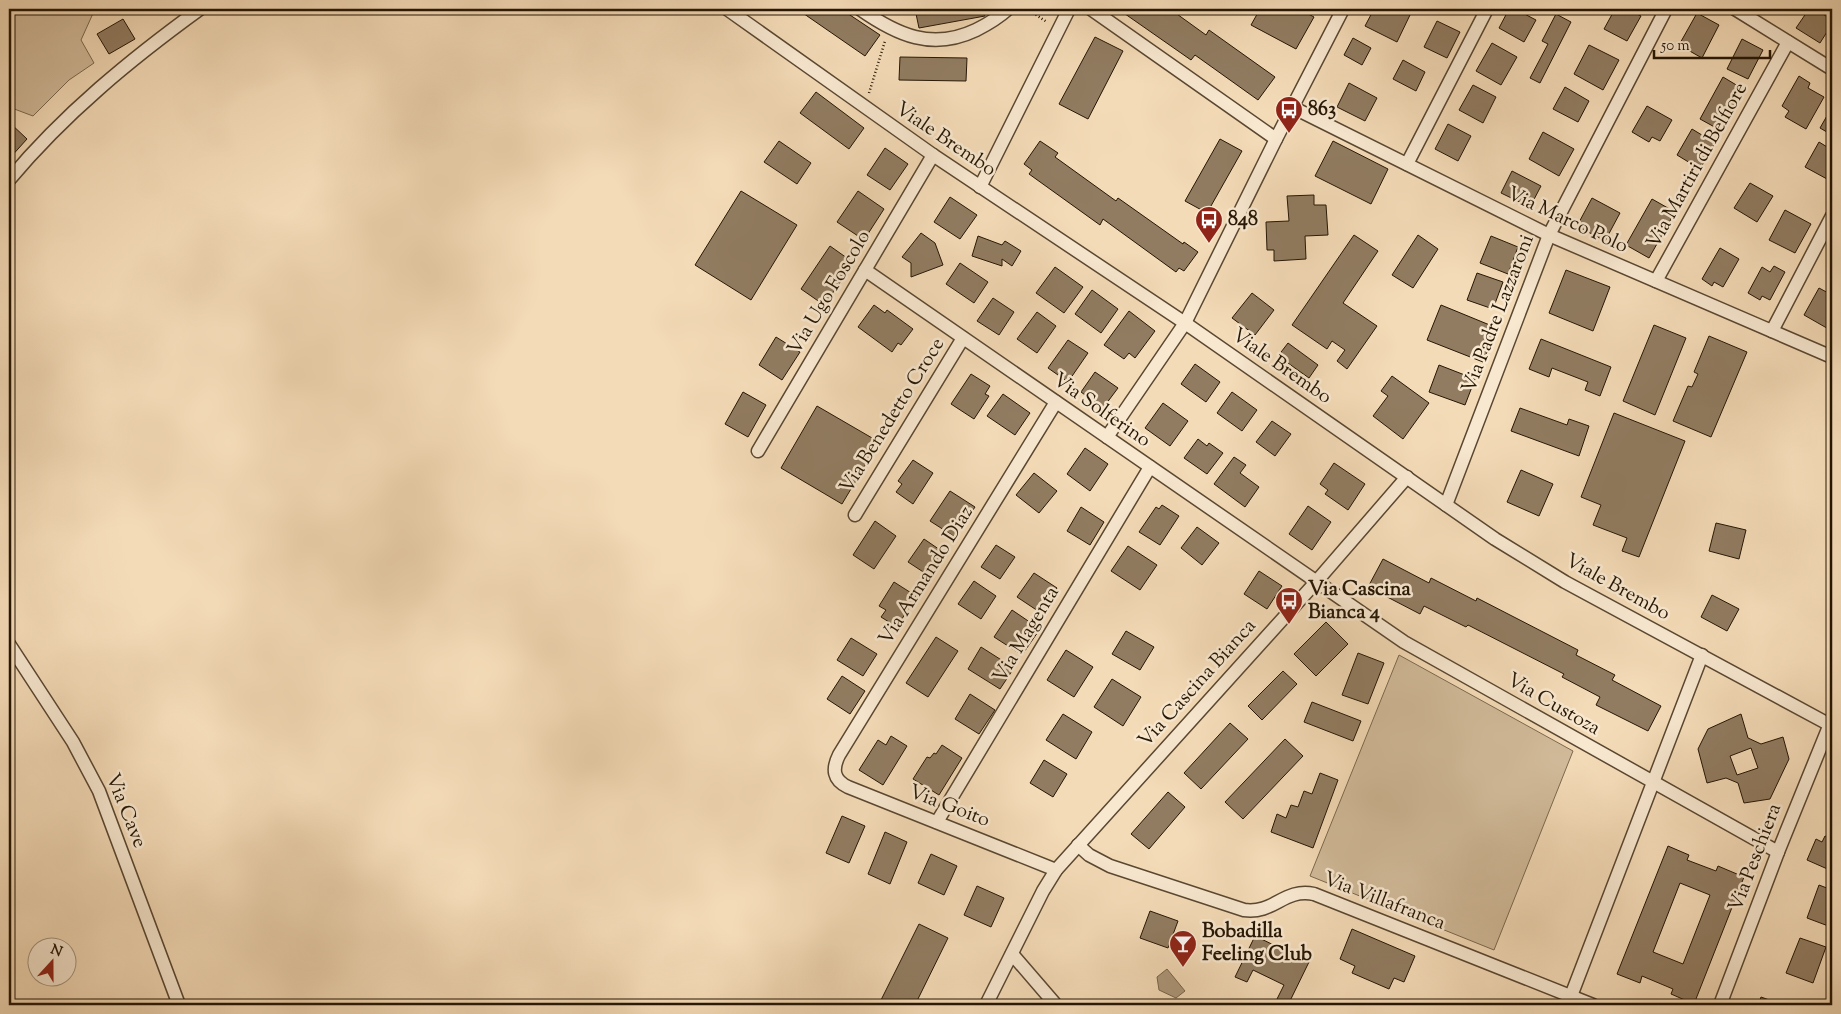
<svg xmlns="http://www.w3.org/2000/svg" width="1841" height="1014" viewBox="0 0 1841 1014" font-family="'Sorts Mill Goudy',serif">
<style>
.green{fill:#d1ba99;stroke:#7b684e}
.water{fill:#ae987a;stroke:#77644b}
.building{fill:#917c61;stroke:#251604;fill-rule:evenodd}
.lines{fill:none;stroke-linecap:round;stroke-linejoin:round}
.street-casing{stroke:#594731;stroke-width:15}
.path{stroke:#251604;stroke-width:2.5;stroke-dasharray:1 2.5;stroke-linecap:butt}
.street{stroke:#f8e8d0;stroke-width:12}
.labels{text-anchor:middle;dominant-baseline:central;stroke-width:5;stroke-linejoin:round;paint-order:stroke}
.poi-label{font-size:20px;font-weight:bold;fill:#251604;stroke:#f8e8d0;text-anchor:start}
.street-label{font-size:20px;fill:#251604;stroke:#f8e8d0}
</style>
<rect width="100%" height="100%" fill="#f4dbb7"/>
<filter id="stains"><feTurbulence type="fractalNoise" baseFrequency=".004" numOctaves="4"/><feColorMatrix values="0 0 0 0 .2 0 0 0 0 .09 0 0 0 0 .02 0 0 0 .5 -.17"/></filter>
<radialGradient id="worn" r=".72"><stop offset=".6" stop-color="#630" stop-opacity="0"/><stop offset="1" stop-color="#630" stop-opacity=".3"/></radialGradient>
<g class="green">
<path d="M25,9H95L81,40L94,63L69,80L33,116L9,107V16Z"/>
<path d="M1399,655L1573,751L1494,950L1310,876Z"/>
</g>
<path class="water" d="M1167,969L1185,991L1176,998L1159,990L1157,977Z"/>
<g class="building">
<path d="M797,9H841L880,35L865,56Z"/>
<path d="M915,9H983L985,16L919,28Z"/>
<path d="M1118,9H1170L1206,35L1209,30L1275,77L1258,100L1195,55L1191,60Z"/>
<path d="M1260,9H1299L1314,17L1296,49L1251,25Z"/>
<path d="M1374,9H1399L1410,15L1397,42L1365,26Z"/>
<path d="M1509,9H1515L1536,20L1524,42L1499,28Z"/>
<path d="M1615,9H1639L1637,14L1641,16L1627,41L1604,29Z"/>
<path d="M1809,9H1815L1832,20V24L1820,43L1796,28Z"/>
<path d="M1697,13L1719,25L1702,58L1679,45Z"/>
<path d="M1556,14L1571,22L1540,83L1530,78L1548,44L1542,41Z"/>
<path d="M123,19L135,39L109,54L97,34Z"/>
<path d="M1437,21L1460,32L1447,58L1424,47Z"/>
<path d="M1095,37L1123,51L1088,119L1059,104Z"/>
<path d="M1353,38L1371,48L1362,65L1344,55Z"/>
<path d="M1742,39L1763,50L1748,79L1727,69Z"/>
<path d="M1492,43L1517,57L1501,85L1476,71Z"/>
<path d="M1589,45L1619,60L1603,90L1574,74Z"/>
<path d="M900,57L967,58L966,81L899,80Z"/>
<path d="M1403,60L1425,72L1416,91L1393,79Z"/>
<path d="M1799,76L1810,83L1808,88L1824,97L1806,129L1785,117L1789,111L1782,106Z"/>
<path d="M1723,77L1743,89L1720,130L1700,119Z"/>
<path d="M1349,83L1377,98L1365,121L1337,107Z"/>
<path d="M1473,85L1496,97L1483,123L1459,110Z"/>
<path d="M1565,87L1589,101L1578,122L1553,109Z"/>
<path d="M816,92L864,128L849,149L800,113Z"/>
<path d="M1647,106L1672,120L1660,141L1652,137L1649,142L1632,132Z"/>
<path d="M1832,107V135L1820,128Z"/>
<path d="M9,122L27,139L9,159Z"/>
<path d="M1448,124L1471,136L1458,161L1435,149Z"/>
<path d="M1692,129L1715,143L1700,169L1677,155Z"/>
<path d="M1543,132L1574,149L1559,176L1529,159Z"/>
<path d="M1220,139L1242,151L1207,213L1185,201Z"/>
<path d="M779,141L811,163L797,184L764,162Z"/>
<path d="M1040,141L1058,153L1055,157L1116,201L1118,198L1183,244L1184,242L1198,252L1184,271L1179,268L1176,272L1103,219L1100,225L1029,174L1032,170L1024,164Z"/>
<path d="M1333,141L1388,169L1371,204L1315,176Z"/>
<path d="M1819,142L1832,150V170L1827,179L1805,167Z"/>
<path d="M885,148L908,164L890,190L867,175Z"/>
<path d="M1512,171L1541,186L1530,207L1501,193Z"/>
<path d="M1750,183L1773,196L1757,222L1734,208Z"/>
<path d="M741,191L797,225L751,300L695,265Z"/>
<path d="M858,191L884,209L864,240L837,222Z"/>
<path d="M1314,195V205H1326L1328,235L1305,236L1306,259L1274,261V250H1267L1266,222L1289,221L1287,196Z"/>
<path d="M950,197L977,215L960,239L934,222Z"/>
<path d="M1592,198L1620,213L1605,241L1577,226Z"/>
<path d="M1652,199L1675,212L1649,258L1626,245Z"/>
<path d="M1785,210L1811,224L1795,253L1769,240Z"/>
<path d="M921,233L935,243L943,265L911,277V263L902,257Z"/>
<path d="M1354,235L1378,251L1343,303L1377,326L1347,369L1337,361L1345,350L1332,341L1327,349L1292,325Z"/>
<path d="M1418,235L1438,249L1413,288L1392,275Z"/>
<path d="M978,236L1002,245L1005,241L1021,251L1012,266L1002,259V266L972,256Z"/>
<path d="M1491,236L1518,247L1508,274L1480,263Z"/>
<path d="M830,246L854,263L824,305L801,289Z"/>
<path d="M1720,248L1739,259L1723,287L1714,282L1712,286L1702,279Z"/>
<path d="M960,263L988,282L974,303L946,284Z"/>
<path d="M1774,266L1785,272L1770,300L1762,296L1760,300L1748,293L1762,267L1770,272Z"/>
<path d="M1055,267L1083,287L1064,313L1036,293Z"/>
<path d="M1566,270L1610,287L1593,331L1549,313Z"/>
<path d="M1477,273L1503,282L1493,309L1467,300Z"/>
<path d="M1819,288L1832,295V331L1804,315Z"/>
<path d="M1092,290L1118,309L1101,333L1075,314Z"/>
<path d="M1252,293L1274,310L1255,335L1232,318Z"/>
<path d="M993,298L1014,312L999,335L977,321Z"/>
<path d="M874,305L885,313L887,310L913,329L901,345L898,343L892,352L858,327Z"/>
<path d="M1441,305L1497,328L1483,362L1427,340Z"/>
<path d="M1129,311L1155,331L1135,358L1129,353L1124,359L1104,345Z"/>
<path d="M1037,312L1056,326L1037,353L1017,339Z"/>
<path d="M1654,325L1686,338L1655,415L1623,401Z"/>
<path d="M1709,336L1747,352L1711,437L1673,421L1688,386L1692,387L1698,374L1694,372Z"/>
<path d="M776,337L800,352L782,380L759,365Z"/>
<path d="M1541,339L1611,367L1600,396L1585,390L1588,382L1552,368L1549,377L1529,369Z"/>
<path d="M1068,340L1088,353L1068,382L1048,368Z"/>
<path d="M1288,343L1318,365L1309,378L1278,356Z"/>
<path d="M1195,364L1220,382L1206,402L1181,384Z"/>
<path d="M1439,365L1475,379L1465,405L1429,392Z"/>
<path d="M1095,372L1118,388L1103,408L1081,392Z"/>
<path d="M971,374L990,386L985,394L989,396L974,419L951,404Z"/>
<path d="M1392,376L1429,403L1403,439L1373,416L1388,396L1381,391Z"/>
<path d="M743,392L766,405L748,437L725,424Z"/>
<path d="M1232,392L1257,410L1242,431L1217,413Z"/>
<path d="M1003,394L1030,413L1015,435L987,416Z"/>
<path d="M1163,403L1188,421L1170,446L1145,428Z"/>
<path d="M817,406L879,442L842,504L781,468Z"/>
<path d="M1520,408L1567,425L1569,419L1589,426L1579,456L1511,431Z"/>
<path d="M1614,413L1685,441L1639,557L1622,551L1627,538L1593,525L1601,505L1581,497Z"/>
<path d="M1272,421L1291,434L1275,456L1256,442Z"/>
<path d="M1198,439L1207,446L1209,443L1223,453L1207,474L1184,458Z"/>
<path d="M1085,448L1108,464L1090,491L1067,474Z"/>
<path d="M1234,457L1246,465L1240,473L1259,487L1245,507L1214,484Z"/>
<path d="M913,460L933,473L913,504L896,492L902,484L898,481Z"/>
<path d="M1334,463L1365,484L1348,510L1325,494L1328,490L1320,484Z"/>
<path d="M1521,470L1553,484L1539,516L1507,502Z"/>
<path d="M1034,473L1057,491L1039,513L1016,495Z"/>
<path d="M950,491L975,507L955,537L930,521Z"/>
<path d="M1162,505L1179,516L1160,545L1139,532L1156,507L1159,509Z"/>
<path d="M1308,506L1331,522L1312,550L1289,534Z"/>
<path d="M1081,507L1104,522L1090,545L1067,531Z"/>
<path d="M875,521L896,536L874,569L853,555Z"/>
<path d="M1716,523L1746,530L1739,559L1709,551Z"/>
<path d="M1197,527L1219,543L1202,565L1181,548Z"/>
<path d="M924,539L946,554L931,577L908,562Z"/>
<path d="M996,545L1015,557L1000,579L981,567Z"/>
<path d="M1128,546L1157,565L1140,590L1111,571Z"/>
<path d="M1383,559L1429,583L1431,578L1476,601L1477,598L1578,650L1576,655L1615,675L1612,680L1661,706L1648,731L1596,705L1600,697L1562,677L1564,674L1468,625L1466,627L1424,606L1420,614L1368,587Z"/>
<path d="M1259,571L1282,586L1267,609L1244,594Z"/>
<path d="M1034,573L1057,588L1041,613L1017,597Z"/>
<path d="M974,581L996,596L981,619L958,604Z"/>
<path d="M894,582L916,596L897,627L881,617L886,610L879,606Z"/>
<path d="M1712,595L1739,609L1727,631L1701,617Z"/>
<path d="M1012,610L1040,629L1022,655L994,637Z"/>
<path d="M1326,622L1348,644L1316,676L1294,654Z"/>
<path d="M1126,631L1154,647L1140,670L1112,654Z"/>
<path d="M936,637L958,651L928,697L906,683Z"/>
<path d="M851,638L877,654L863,676L837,660Z"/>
<path d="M981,647L1014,668L1000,689L968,669Z"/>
<path d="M1066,650L1093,667L1074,697L1047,680Z"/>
<path d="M1358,653L1384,663L1368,704L1342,695Z"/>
<path d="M1283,671L1297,684L1262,720L1248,706Z"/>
<path d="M842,676L865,691L850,714L827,699Z"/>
<path d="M1112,679L1141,697L1123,726L1094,707Z"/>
<path d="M970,694L995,710L979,734L955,719Z"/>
<path d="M1312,702L1361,721L1353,741L1304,722Z"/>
<path d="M1063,714L1092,732L1076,759L1046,740Z"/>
<path d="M1741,714L1748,738L1761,744L1783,737L1789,759L1770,799L1744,803L1738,783L1726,778L1707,783L1698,749L1708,729ZM1751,748L1758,768L1737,775L1730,756Z"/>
<path d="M1230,723L1248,739L1201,789L1184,773Z"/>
<path d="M891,736L907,746L883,785L859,770L878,740L886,745Z"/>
<path d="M1285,739L1303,756L1243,819L1225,802Z"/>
<path d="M942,745L962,758L939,795L913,779L927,757L930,758L934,753L936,754Z"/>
<path d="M1044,760L1067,774L1053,797L1030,783Z"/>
<path d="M1320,773L1338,780L1313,848L1271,832L1277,814L1286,818L1291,805L1298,807L1304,791L1312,794Z"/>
<path d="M1168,792L1185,807L1149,849L1131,834Z"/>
<path d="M842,816L865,826L849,863L826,853Z"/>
<path d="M885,832L907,842L890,884L868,874Z"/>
<path d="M1825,836L1832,839V871L1807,860L1816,839L1822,842Z"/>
<path d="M1668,846L1689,855L1687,860L1716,871L1718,866L1744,877L1694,1004L1671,994L1673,989L1642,976L1640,983L1617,974ZM1680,883L1710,895L1683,964L1653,952Z"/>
<path d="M931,854L957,866L944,895L918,883Z"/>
<path d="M1819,885L1832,890L1831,927L1807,918Z"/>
<path d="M977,886L1004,898L991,927L964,915Z"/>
<path d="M1150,911L1178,921L1168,948L1140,938Z"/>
<path d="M919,924L948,938L915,1005H887L880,1002Z"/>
<path d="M1352,929L1415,956L1404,982L1394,978L1389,989L1352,973L1355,966L1340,959Z"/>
<path d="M1255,936L1309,962L1288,1005H1274L1284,985L1253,970L1247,982L1235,977Z"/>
<path d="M1800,938L1826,947L1813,983L1786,973Z"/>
<path d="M1761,997L1783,1005H1758Z"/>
</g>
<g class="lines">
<defs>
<g id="street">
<path d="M727,9L933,155L1185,323L1495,539L1565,582L1832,726"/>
<path d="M860,9C897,35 932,51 976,30C988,24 998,18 1008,9"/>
<path d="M1091,9L1276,139"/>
<path d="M1735,9L1832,69"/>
<path d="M1292,107L1549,235L1832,357"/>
<path d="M1407,164L1487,9"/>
<path d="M9,180C64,114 131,59 200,9"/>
<path d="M980,187L1069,9"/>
<path d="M865,270L1404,642L1778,852"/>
<path d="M1656,281L1788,42"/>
<path d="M1772,331L1832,216"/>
<path d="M1056,402L839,755C832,769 833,780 848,787L1056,870"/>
<path d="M1107,437L1185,323L1276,139L1343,9"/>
<path d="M758,451L933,155"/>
<path d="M1446,505L1549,235L1666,9"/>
<path d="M855,515L963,338"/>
<path d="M9,644L73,742L99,791L179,1005"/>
<path d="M937,822L1150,467"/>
<path d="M1078,845L1089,855L1110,866L1244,910C1275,914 1283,888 1314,894L1593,1005"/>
<path d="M1012,954L1056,1005"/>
<path d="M1571,996L1702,655"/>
<path d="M986,1005L1043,891L1056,870L1316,582L1407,477"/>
<path d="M1720,1005L1778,852L1830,724"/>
</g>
</defs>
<use href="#street" class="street-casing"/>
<g class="path">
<path d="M1027,9L1047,22"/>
<path d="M869,93L885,41"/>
</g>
<use href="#street" class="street"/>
</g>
<defs>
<symbol id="bus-pin" viewBox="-11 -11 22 30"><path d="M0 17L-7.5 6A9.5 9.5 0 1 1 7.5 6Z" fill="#8f2418" stroke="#f8e8d0"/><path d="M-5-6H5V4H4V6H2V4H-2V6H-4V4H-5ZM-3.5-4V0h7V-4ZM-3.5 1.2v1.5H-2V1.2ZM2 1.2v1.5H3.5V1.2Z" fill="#fff"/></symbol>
<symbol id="bar-pin" viewBox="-11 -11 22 30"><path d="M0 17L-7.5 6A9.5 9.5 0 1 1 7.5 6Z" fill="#8f2418" stroke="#f8e8d0"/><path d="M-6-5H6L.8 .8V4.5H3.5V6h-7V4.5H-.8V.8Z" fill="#fff"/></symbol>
</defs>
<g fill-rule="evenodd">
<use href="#bus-pin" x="1273" y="94" width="32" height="43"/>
<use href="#bus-pin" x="1193" y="204" width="32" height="43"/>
<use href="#bus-pin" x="1273" y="585" width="32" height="43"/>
<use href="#bar-pin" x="1167" y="928" width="32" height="43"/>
</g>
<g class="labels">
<g class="poi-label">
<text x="1308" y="110">863</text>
<text x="1228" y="220">848</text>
<text x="1308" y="590">Via Cascina<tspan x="1308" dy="23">Bianca 4</tspan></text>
<text x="1202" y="932">Bobadilla<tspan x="1202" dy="23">Feeling Club</tspan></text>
</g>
<g class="street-label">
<text transform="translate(945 140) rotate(34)">Viale Brembo</text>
<text transform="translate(1698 166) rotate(-61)">Via Martiri di Belfiore</text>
<text transform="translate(1567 221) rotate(25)">Via Marco Polo</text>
<text transform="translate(830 293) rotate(-59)">Via Ugo Foscolo</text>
<text transform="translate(1499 314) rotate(-69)">Via Padre Lazzaroni</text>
<text transform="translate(1281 367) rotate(35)">Viale Brembo</text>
<text transform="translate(1101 411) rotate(35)">Via Solferino</text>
<text transform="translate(893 416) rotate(-58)">Via Benedetto Croce</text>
<text transform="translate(927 576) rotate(-58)">Via Armando Diaz</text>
<text transform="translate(1617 588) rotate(29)">Viale Brembo</text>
<text transform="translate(1027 635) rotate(-59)">Via Magenta</text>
<text transform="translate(1198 684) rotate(-48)">Via Cascina Bianca</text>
<text transform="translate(1553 705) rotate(30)">Via Custoza</text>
<text transform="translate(949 807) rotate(21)">Via Goito</text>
<text transform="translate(125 811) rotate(68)">Via Cave</text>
<text transform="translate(1756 858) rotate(-69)">Via Peschiera</text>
<text transform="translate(1384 902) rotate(21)">Via Villafranca</text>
</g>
</g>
<rect width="1841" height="1014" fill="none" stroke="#f4dbb7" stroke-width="30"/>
<rect x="10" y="10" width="1821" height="994" fill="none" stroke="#251604" stroke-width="2.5"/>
<rect x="15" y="15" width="1811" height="984" fill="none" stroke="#251604"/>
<g transform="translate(52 962) rotate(21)"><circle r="24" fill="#f8e8d0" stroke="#a4947e"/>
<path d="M0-4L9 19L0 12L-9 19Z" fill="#8f2418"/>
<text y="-8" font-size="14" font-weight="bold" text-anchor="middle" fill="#251604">N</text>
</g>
<path d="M1654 50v8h116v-8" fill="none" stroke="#251604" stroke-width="2.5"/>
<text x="1661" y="50" font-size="15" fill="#251604" stroke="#f8e8d0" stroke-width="4" paint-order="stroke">50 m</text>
<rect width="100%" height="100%" filter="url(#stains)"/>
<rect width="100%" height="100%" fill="url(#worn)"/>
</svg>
